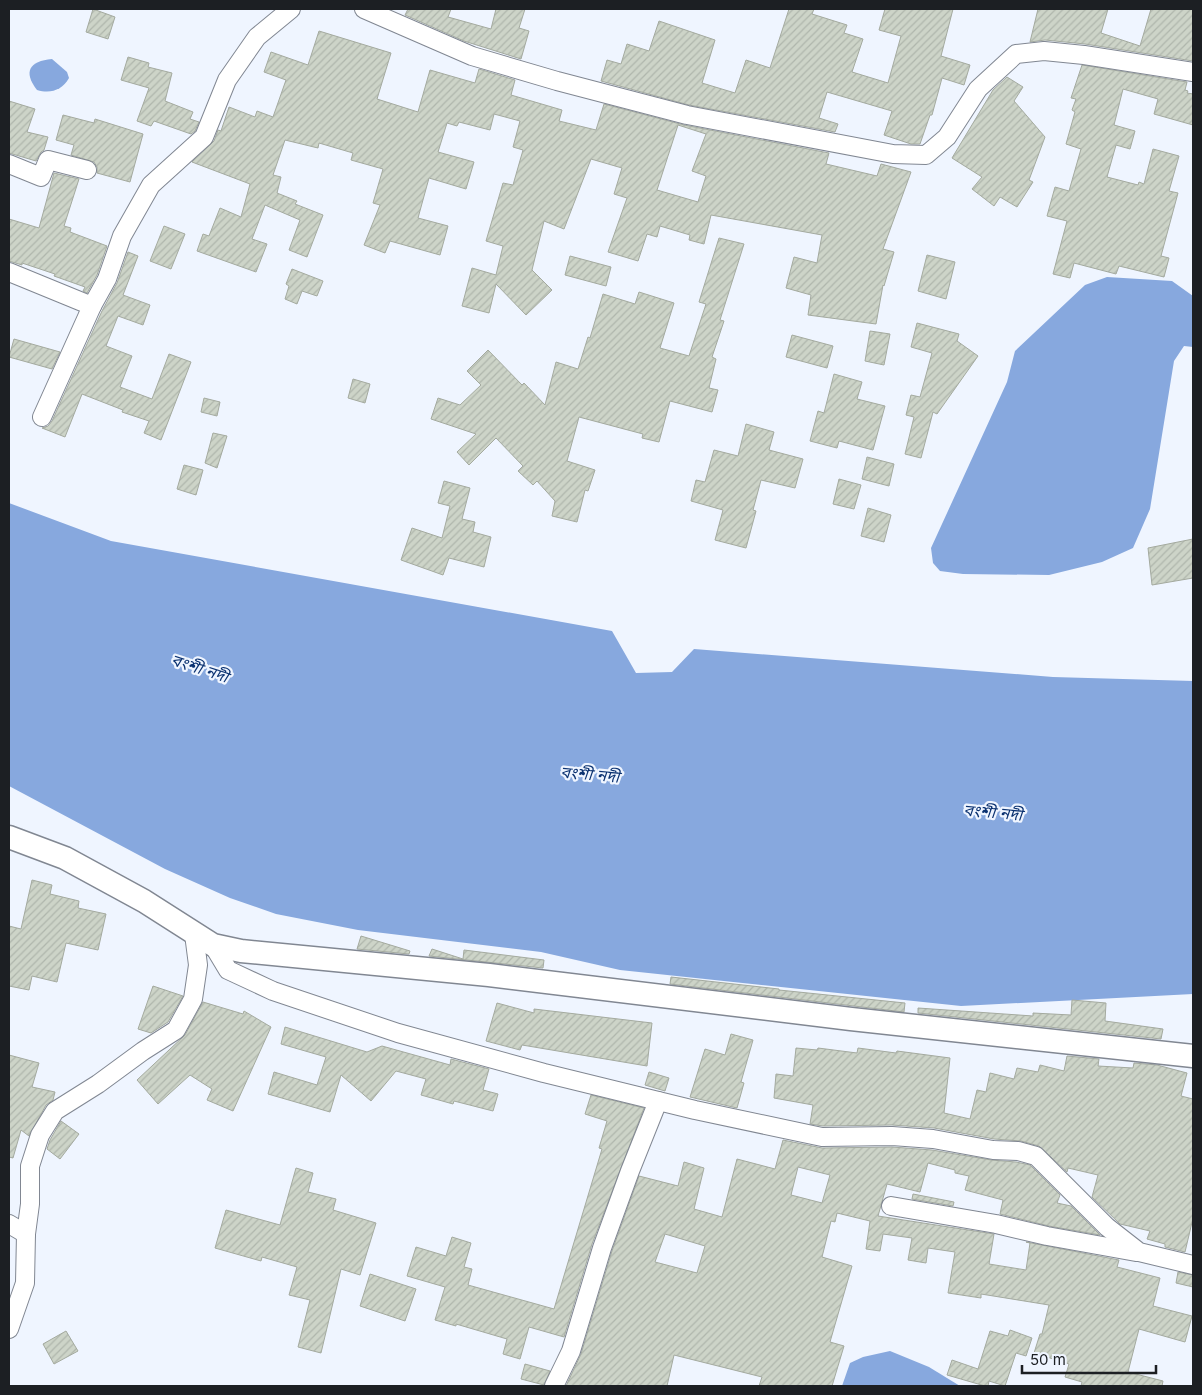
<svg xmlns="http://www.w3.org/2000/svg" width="1202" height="1395" viewBox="0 0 1202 1395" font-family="Inter,'Noto Sans Bengali',sans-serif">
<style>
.water{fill:#87a8de}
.building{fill:url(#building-hatch);stroke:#a4aa9f;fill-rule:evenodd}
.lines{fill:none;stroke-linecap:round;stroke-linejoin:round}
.minor-casing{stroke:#818792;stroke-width:20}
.tertiary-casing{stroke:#818792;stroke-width:25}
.minor{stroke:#fff;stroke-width:18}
.tertiary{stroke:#fff;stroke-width:22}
.labels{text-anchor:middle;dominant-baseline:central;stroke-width:4.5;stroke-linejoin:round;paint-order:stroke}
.water-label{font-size:16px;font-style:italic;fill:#0b3271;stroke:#eff5ff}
</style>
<defs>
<pattern id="building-hatch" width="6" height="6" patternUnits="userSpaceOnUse" patternTransform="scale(1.25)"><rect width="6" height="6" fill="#cdd4c8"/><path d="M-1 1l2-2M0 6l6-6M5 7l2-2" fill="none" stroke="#afb6ac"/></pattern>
</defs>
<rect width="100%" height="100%" fill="#eff5ff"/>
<g class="water">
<path d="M52,59L67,72L69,78C62,90 51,94 37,90C23,72 29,61 52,59Z"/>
<path d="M1107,277L1172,281L1193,296V347L1184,346L1174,361L1150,509L1133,548L1102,562L1049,575L963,574L940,571L933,563L931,548L1007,382L1015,351L1085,285Z"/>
<path d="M9,503L111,541L612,631L636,673L672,672L694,649L1053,677L1193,681V994L961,1006L620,970L541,952L358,930L276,914L230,898L165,869L9,786Z"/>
<path d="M890,1351L929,1367L960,1386H842L850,1363L863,1357Z"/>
</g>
<g class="building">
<path d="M93,9L115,17L108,39L86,32Z"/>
<path d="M408,9H451L448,17L491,29L496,9H525L519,28L529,31L521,59L464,41L405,15Z"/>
<path d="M789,9H814L812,14L847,25L844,33L863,39L852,72L888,83L901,36L879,30L885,9H953L941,56L970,65L964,85L942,78L932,115H930L920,144H911L884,135L892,111L827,92L819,118L838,124L835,132L689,105L601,81L607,60L621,64L627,44L649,51L659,21L715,40L702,83L735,93L746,60L770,68Z"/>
<path d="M1038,9H1108L1101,33L1140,46L1151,9H1193V61L1085,44L1045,40L1030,42Z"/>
<path d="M319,31L391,53L377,99L418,112L430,70L475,83L479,69L515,80L511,95L562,110L559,121L596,130L604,104L684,125L829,153L826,164L877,176L881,164L911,172L883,249L894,252L884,286L883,285L876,324L808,315L811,295L786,288L794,257L817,263L822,235L711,215L704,244L689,240L690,235L660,226L657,237L647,234L638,261L608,252L627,198L614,194L622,168L591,159L564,229L544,221L532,270L552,290L526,315L496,284L489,313L462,306L472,268L496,275L503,246L486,241L503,183L513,185L523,150L513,147L520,121L494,114L490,130L459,122L457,126L447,123L438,152L474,162L466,189L429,178L418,218L448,226L440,255L390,241L385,253L364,245L380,205L373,203L383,169L351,160L353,153L319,143L318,148L285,140L273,175L281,177L277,193L297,201L295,204L323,215L307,257L289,250L300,220L265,205L252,239L267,244L256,272L197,251L203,234L209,236L220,208L241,217L250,184L192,162L214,141L218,130L221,131L229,107L255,117L257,111L273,117L286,80L264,72L271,52L308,65ZM678,125L706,134L692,171L706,176L698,202L657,190Z"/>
<path d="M128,57L149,63L148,67L172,73L165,101L193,112L190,119L199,122L195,131L191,134L154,121L151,126L137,121L149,88L121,80Z"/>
<path d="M1082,65L1187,82L1185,90L1188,91L1187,93L1193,94V125L1154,114L1158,99L1123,89L1114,125L1135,131L1130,149L1116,145L1107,177L1138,185L1139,182L1144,184L1153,149L1179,156L1169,191L1178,193L1161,256L1169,258L1164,277L1119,266L1116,274L1074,263L1070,278L1053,274L1067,221L1047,216L1055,187L1069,191L1081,149L1066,144L1075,112L1072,110L1076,99L1071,98Z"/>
<path d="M1007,77L1023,87L1014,101L1045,137L1029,180L1033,182L1017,207L1000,197L994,206L972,189L982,177L952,158L993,90Z"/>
<path d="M9,101L35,109L27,132L48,137L44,150L41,152L36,161L9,153Z"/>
<path d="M63,115L94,123L95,119L143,134L130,182L97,173V167L94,162L71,155L74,145L56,140Z"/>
<path d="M54,173L79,179L64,226L71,228L70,232L107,246L97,275L87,293L83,291L85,287L54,276L55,274L22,263V265L9,261V219L39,228Z"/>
<path d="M164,226L185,234L171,269L150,261Z"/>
<path d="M719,238L744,244L720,320L724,321L712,357L716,359L709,388L718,390L712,412L670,401L659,442L642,438L643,434L579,417L567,461L595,470L588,491L585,490L577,522L552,516L555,501L537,481L533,485L518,471L523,466L496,438L469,465L457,452L476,434L431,419L438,398L460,405L481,385L467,371L488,350L522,385L524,383L545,405L556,362L578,369L588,337L590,338L603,294L635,304L639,292L674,303L660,348L689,356L706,304L699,302Z"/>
<path d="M128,252L138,256L123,295L150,305L143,325L118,316L106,346L132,356L120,387L152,399L169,354L191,362L161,440L144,433L149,421L122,412L123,410L82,394L65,437L42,428L48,426L52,421L102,311L117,283Z"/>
<path d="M927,255L955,262L946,299L918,291Z"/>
<path d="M570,256L611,267L606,286L565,275Z"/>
<path d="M292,269L323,281L317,296L302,291L297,304L285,299L289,286L286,284Z"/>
<path d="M917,323L959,334L957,341L978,356L937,414L933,412L921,458L905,454L914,417L906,415L911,395L920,397L932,353L911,347Z"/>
<path d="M870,331L890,334L884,365L865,361Z"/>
<path d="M792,335L833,346L827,368L786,357Z"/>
<path d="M14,339L60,352L52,369L9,357Z"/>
<path d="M834,374L862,382L857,399L885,406L873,450L839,441L837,448L810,441L818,411L824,413Z"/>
<path d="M353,379L370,384L365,403L348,398Z"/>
<path d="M204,398L220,402L217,416L201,412Z"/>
<path d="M746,424L774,432L769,450L803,459L795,488L761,480L753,510L756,511L746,548L715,540L723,510L691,501L696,480L705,482L714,450L738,456Z"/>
<path d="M213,433L227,436L217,468L205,463Z"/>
<path d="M867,457L894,464L889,486L862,479Z"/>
<path d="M184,465L203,470L196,495L177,489Z"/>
<path d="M839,479L861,485L854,509L833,504Z"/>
<path d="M444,481L470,488L462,519L475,522L473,532L491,537L484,567L449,558L443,575L401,560L412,528L442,538L450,506L438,503Z"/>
<path d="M868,508L891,515L884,542L861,536Z"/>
<path d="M1193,539V578L1152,585L1148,548Z"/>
<path d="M32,880L52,885L50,894L79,901L78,908L106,914L98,950L66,943L57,982L32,976L29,990L9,986V926L21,929Z"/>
<path d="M361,936L410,951L409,954L357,949Z"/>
<path d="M432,949L463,959L464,950L544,960L543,968L429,956Z"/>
<path d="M671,977L779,989V990L905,1003L904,1012L670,984Z"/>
<path d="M153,986L183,996L168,1022L151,1033L138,1029Z"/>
<path d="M1072,1000L1106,1003L1105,1021L1163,1029L1161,1039L918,1013V1008L1033,1016V1013L1071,1015Z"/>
<path d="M203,1002L243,1014L244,1011L271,1027L233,1111L207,1100L212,1089L190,1075L158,1104L137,1080L185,1035Z"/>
<path d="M497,1003L534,1013V1009L652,1023L647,1066L522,1045L520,1050L486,1041Z"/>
<path d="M285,1027L367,1052L382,1046L450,1065L451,1059L489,1069L483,1090L498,1094L493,1111L454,1101L453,1104L421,1095L426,1079L396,1071L371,1101L341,1075L330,1112L268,1094L274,1072L317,1085L326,1057L281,1044Z"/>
<path d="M731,1034L753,1040L741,1082L744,1083L737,1108L690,1097L705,1049L725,1055Z"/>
<path d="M796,1048L817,1050L818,1048L857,1053L858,1048L896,1053L897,1051L950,1058L944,1113L970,1119L977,1090L986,1092L990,1073L1014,1079L1017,1068L1038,1072L1040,1065L1064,1071L1067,1056L1099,1059L1098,1066L1133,1068L1134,1063L1157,1065L1187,1073L1181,1096L1193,1099V1218L1185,1252L1165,1247V1244L1147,1239L1150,1231L1120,1224L1092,1197L1098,1175L1068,1168L1067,1172L1039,1146L1021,1141L994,1139L934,1128L892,1125L823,1126L810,1124L813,1105L774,1098L776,1074L793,1076Z"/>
<path d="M9,1055L39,1063L32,1087L55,1092L53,1100L46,1105L29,1136L21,1130L13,1158L9,1157Z"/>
<path d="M649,1072L669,1078L665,1091L645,1085Z"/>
<path d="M591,1095L644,1108L592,1244L564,1337L529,1327L520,1359L503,1354L507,1339L456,1324V1326L435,1320L445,1287L407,1276L416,1247L446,1256L452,1237L471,1243L464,1267L472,1269L468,1285L554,1309L602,1149L599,1148L607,1121L585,1114Z"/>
<path d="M61,1121L79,1134L60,1159L47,1149L50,1140Z"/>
<path d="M783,1140L822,1148L892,1147L932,1150L991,1160L1016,1162L1030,1165L1060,1195L1057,1203L1071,1206L1100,1235L1049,1226L1000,1214L1003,1200L965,1190L969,1176L955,1173V1170L928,1163L920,1192L887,1184L878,1216L994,1234L989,1264L1026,1270L1030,1243L1026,1242L1119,1260L1117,1267L1160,1278L1153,1306L1192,1316L1185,1342L1139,1329L1128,1372L1163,1381L1162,1386H1081L1082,1382L1065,1377L1069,1364L1034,1353L1040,1334H1042L1049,1305L981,1294V1298L948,1293L955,1252L928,1248L926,1263L908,1260L912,1238L883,1234L880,1251L866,1249L870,1221L837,1213L835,1222L831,1221L822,1257L852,1266L830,1342L844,1346L832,1386H759L762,1377L674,1355L667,1386H566L581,1354L612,1251L639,1176L678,1186L684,1162L704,1168L694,1209L722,1217L737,1159L775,1169ZM798,1167L830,1175L822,1203L791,1195ZM665,1234L705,1246L697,1273L655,1262Z"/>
<path d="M296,1168L313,1173L308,1192L336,1199L333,1210L376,1223L360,1275L341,1269L321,1353L298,1347L310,1300L289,1295L297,1267L262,1257L261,1261L215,1248L226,1210L280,1225Z"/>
<path d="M913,1194L954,1202L953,1206L912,1199Z"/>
<path d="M1178,1272L1193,1275V1287L1176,1283Z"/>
<path d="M370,1274L416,1289L405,1321L360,1306Z"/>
<path d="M1010,1330L1032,1338L1026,1356L1016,1353L1005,1386L989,1381L988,1386H985L947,1375L952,1360L978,1369L990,1331L1008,1336Z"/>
<path d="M66,1331L78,1351L54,1364L43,1344Z"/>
<path d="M525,1364L550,1371L544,1385L521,1379Z"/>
</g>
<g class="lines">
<defs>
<g id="minor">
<path d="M364,9L472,56L557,81L687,115L893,154L926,155L947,137L978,89L1016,54L1044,51L1084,55L1193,72"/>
<path d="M9,164L41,177L48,160L87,170"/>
<path d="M9,272L92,306"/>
<path d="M42,417L92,306L107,279L122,236L151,185L204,137L227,80L257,37L291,9"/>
<path d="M213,945L228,970L273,991L398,1033L544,1073L695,1110L822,1137L892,1136L933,1139L993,1150L1018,1151L1036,1156L1107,1227L1139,1252L1193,1265"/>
<path d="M891,1206L996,1224L1047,1236L1136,1252"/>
<path d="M9,1224L26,1234"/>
<path d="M9,1329L25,1283L26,1234L30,1204V1166L40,1135L55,1111L98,1084L143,1051L176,1030L193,999L198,965L194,934"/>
<path d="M554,1386L571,1351L602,1248L630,1171L658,1101"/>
</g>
<path id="tertiary" d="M9,837L65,858L144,901L213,945L241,951L489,975L851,1019L1193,1056"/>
</defs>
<use href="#minor" class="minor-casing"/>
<use href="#tertiary" class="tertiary-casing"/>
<use href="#minor" class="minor"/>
<use href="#tertiary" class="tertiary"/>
</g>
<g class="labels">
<g class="water-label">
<text transform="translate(200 668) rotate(18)">বংশী নদী</text>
<text transform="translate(590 774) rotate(5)">বংশী নদী</text>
<text transform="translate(993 812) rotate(5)">বংশী নদী</text>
</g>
</g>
<rect width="1202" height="1395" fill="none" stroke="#1c1f23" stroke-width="20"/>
<path d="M1022 1365v8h134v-8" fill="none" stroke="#1c1f23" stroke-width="2.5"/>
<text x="1030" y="1365" font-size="15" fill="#1c1f23" stroke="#eff5ff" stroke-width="4" paint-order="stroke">50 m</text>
</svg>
